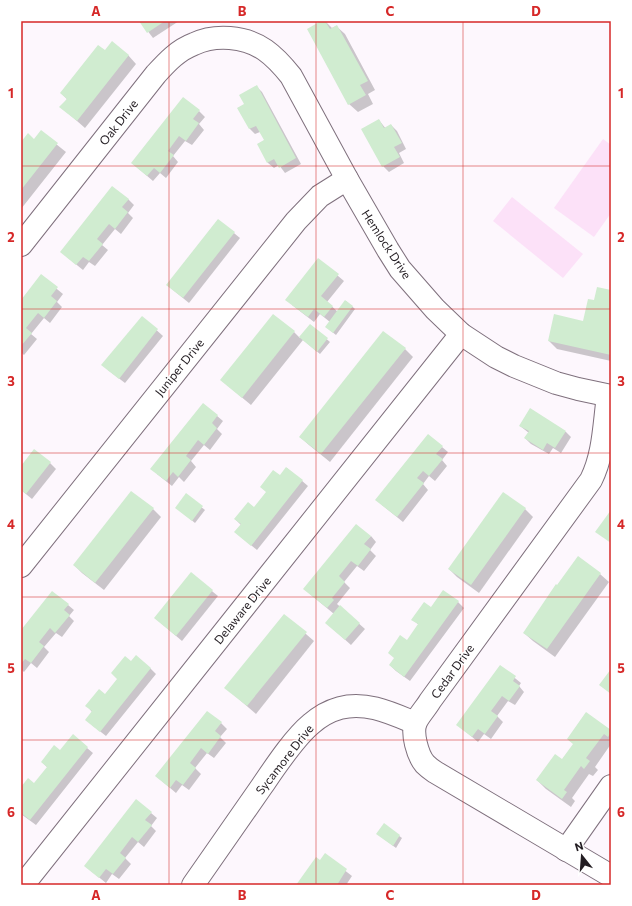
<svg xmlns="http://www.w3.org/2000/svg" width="632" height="906" viewBox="0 0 632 906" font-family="Commissioner,sans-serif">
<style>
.green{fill:#fce1f8}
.shadow{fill:#0003}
.building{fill:#d0ecd0}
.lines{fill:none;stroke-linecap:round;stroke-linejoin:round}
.minor-casing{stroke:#7f707d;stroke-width:24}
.minor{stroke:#fff;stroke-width:22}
.grid{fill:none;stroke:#d62828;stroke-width:1;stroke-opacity:0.55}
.labels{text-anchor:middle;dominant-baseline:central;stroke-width:3;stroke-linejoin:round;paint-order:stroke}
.street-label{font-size:12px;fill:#231d22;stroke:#fff}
.neatline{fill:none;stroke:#d62828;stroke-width:1.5}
.grid-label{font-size:13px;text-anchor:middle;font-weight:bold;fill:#d62828}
</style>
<rect width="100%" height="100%" fill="#fdf7fd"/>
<g class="green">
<path d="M603,139L611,145V213L594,237L554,208Z"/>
<path d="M512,197L583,254L563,278L493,221Z"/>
</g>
<g class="shadow">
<path d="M140,21H179L153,38Z"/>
<path d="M323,21H325L332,28L336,26L345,34L375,90L368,94L373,104L358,112L349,104Z"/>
<path d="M105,51L128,55L136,64L85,128L61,107L67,99L61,93Z"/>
<path d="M257,87L262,92L301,164L285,173L279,165L274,168L268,163L258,144L265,140L260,132L255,134L250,129L238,108L246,104Z"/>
<path d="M199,111L205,117L199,124L204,130L192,145L185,141L173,156L178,162L166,178L160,173L153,181L132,163Z"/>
<path d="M379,120L386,129L391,125L397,131L406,149L399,153L404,163L389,172L383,166Z"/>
<path d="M41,132L66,152L21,209V143L35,140Z"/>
<path d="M128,199L134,205L128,213L133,218L121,234L115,229L102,245L108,250L95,266L89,262L83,270L67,257Z"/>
<path d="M218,220L240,238L189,303L167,285Z"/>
<path d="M318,259L344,281L327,302L338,312L346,301L355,309L336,335L326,327L330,322L320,314L314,322L292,305Z"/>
<path d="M41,276L63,294L57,302L62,307L50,323L44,318L31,334L37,339L24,355L21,352V301Z"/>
<path d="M611,291V361L557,349L549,341L584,322L595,301Z"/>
<path d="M142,317L163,336L125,383L108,370Z"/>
<path d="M310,325L330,342L320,354L303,340L251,405L221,380L294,332L300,338Z"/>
<path d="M405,349L413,357L330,462L309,445L300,437Z"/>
<path d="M203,404L223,421L217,429L222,434L210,450L204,445L191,461L196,467L184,482L179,477L172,486L157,474Z"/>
<path d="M520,426L566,432L571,437L561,453L553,448L549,454L531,444L525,438L529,433Z"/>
<path d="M442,447L448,452L442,460L447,466L435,481L429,476L423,484L428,490L403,522L382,505Z"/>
<path d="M50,463L56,469L32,499L21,490V467Z"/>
<path d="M287,468L308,486L257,550L235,532L241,525L235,519L255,508Z"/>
<path d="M186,495L205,510L195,523L179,510Z"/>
<path d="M153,509L161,517L104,590L82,573L74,565Z"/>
<path d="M525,509L533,517L479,593L457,577L449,569Z"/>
<path d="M371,536L376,542L370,550L376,556L364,571L357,566L344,582L350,588L337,604L365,629L351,645L332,628L334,614L310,594Z"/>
<path d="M191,574L218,596L182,641L155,618Z"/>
<path d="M600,574L609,582L555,657L533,641L524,633Z"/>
<path d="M458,602L464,608L410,681L396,671L390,665L419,625L413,620L431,608Z"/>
<path d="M68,605L74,610L69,616L74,621L62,637L56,633L44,647L49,652L37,668L31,663L24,672L21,669V631Z"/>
<path d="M284,615L314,641L256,714L226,688Z"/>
<path d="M131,663L150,668L156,674L106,736L92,725V712L87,706L105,695Z"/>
<path d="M500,666L521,683L519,686L524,692L515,705L508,701L497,716L503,722L491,739L484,734L478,742L458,725Z"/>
<path d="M586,714L611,732V744L595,767L598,770L593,776L589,774L572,798L575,801L571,807L546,789L537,780L562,760L574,744Z"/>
<path d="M221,723L227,729L220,737L226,743L214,758L207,753L195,768L201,774L189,790L182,785L176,793L156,776Z"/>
<path d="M87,748L93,753L36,825L21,814V788L35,784L48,768L42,762L61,752Z"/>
<path d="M151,813L157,818L151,826L156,831L144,847L138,842L125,858L131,864L119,879L112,874L106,883L85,866Z"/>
<path d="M384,825L402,838L396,848L380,836Z"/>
<path d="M325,855L352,876L346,885H297L321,861Z"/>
</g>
<g class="building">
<path d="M139,21H165L147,33Z"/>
<path d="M321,21H325L330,29L337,25L368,81L360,85L366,95L348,105L307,29Z"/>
<path d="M112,41L129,55L77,121L59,107L67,99L60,93L98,45L105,50Z"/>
<path d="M257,85L296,158L279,168L274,159L267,163L257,144L264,140L256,126L249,129L237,108L244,104L239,95Z"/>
<path d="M183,97L200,110L193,119L199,123L186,141L179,136L168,151L174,155L160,173L154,168L147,176L131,163Z"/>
<path d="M379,119L384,128L391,124L402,143L394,147L400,157L382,167L361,129Z"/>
<path d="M41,130L58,143L21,190V142L28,133L34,139Z"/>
<path d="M112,186L129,199L122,207L128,212L115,229L109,224L97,239L103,244L89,261L83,257L76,265L60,252Z"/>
<path d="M218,219L235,232L183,298L166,285Z"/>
<path d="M318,258L339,274L321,296L333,306L324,317L314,309L308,317L285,300Z"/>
<path d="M41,274L58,287L51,296L57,301L44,318L38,313L26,328L32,333L21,346V300Z"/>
<path d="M597,287L611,290V355L548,341L554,314L583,321L588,299L594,300Z"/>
<path d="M345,300L353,306L333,333L325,327Z"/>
<path d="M273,314L295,331L242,398L220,380Z"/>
<path d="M142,316L158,329L119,379L101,365Z"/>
<path d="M310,324L328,338L317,352L299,337Z"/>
<path d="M383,331L406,348L321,454L299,437Z"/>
<path d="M203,403L218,415L212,423L217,428L204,445L198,440L186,456L191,460L178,477L173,472L166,481L150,469Z"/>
<path d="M530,408L566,431L555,448L547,443L543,450L524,438L529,431L519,426Z"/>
<path d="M428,434L443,446L436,454L443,459L429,476L423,471L417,478L424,483L397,517L375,500Z"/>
<path d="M34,449L51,462L26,494L21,490V466Z"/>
<path d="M286,467L303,480L251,546L234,532L241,524L234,519L248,502L254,507L266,492L260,487L273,470L280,475Z"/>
<path d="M131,491L154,508L95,583L73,565Z"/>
<path d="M503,492L526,508L471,585L448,569Z"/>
<path d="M186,493L203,506L192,521L175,508Z"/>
<path d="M611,510V543L595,532Z"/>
<path d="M356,524L371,536L364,544L371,549L358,566L351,561L339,576L345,582L332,598L334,600L327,608L303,589Z"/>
<path d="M578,556L601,573L547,649L523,633L556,584L557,585Z"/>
<path d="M191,572L213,590L176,636L154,618Z"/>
<path d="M443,590L459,601L404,677L389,665L394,658L388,653L400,635L407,640L418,624L411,620L424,602L431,607Z"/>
<path d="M52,591L69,604L64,610L70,615L55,633L50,628L39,642L44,646L31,663L25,659L21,664V630Z"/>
<path d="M340,605L360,623L345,640L325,623Z"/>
<path d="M284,614L307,632L247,706L224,688Z"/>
<path d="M136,655L151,668L100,732L85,720L92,711L85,706L99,689L105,694L117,679L111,673L125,656L131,661Z"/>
<path d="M500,665L516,676L513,681L520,686L509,701L502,696L491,711L498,716L485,734L478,729L472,737L456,725Z"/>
<path d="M611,669V694L599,685Z"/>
<path d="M207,711L222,722L215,731L221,736L208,754L201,748L190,763L196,768L183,785L176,780L170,788L155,776Z"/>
<path d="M586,712L611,730V732L608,737L604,734L586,758L590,761L584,769L581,766L564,790L567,792L562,799L536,780L555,754L562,759L573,744L567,739Z"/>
<path d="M73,734L88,747L30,820L21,813V787L28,778L34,783L47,767L41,762L54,745L60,750Z"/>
<path d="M136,799L152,812L145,820L152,825L138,842L132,837L120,853L126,858L113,874L106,869L99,878L84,866Z"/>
<path d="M384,823L400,835L393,846L376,834Z"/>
<path d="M325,853L347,869L337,885H296L316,857L320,860Z"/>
</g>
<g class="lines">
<defs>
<g id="minor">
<path d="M21,245L156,74C167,62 178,50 194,44C215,34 245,36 265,50C275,57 283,66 291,76L347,179L388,250L400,269L435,309L461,334L496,357L514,366L556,383L578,389L611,396"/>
<path d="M608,396C604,424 604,454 591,480L430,701C426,708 419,715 416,722C411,733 418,756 425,764C428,767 432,770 435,772L611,876"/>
<path d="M21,566L296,221L320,196L347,179"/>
<path d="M566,850L611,786"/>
<path d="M23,885L461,334"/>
<path d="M193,885C216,852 239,819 262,786C275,767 294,738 311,724C319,717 329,711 340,708C366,701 391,713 415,723"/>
</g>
</defs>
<use href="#minor" class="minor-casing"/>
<use href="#minor" class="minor"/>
</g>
<path class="grid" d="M169,21V885M316,21V885M463,21V885M21,166H611M21,309H611M21,453H611M21,597H611M21,740H611"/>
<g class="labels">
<g class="street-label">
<text transform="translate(118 122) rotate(-52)">Oak Drive</text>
<text transform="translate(387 244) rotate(57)">Hemlock Drive</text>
<text transform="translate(179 367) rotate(-51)">Juniper Drive</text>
<text transform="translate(242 610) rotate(-51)">Delaware Drive</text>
<text transform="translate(452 671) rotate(-54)">Cedar Drive</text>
<text transform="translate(284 759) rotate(-52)">Sycamore Drive</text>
</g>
</g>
<rect width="632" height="906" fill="none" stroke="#ffffff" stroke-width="44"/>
<g transform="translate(582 856) rotate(343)" stroke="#ffffff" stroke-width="3" paint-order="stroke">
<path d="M0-3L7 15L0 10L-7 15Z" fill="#231d22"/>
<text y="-6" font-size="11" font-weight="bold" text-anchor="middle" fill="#231d22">N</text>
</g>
<rect x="22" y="22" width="588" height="862" class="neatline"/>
<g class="grid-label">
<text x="96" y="16">A</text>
<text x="242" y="16">B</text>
<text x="390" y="16">C</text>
<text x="536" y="16">D</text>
<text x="11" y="98">1</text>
<text x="621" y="98">1</text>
<text x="11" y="242">2</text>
<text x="621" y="242">2</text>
<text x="11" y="386">3</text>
<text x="621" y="386">3</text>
<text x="11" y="529">4</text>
<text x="621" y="529">4</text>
<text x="11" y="673">5</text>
<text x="621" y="673">5</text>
<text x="11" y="817">6</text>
<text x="621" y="817">6</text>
<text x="96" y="900">A</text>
<text x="242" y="900">B</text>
<text x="390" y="900">C</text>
<text x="536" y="900">D</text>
</g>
</svg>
